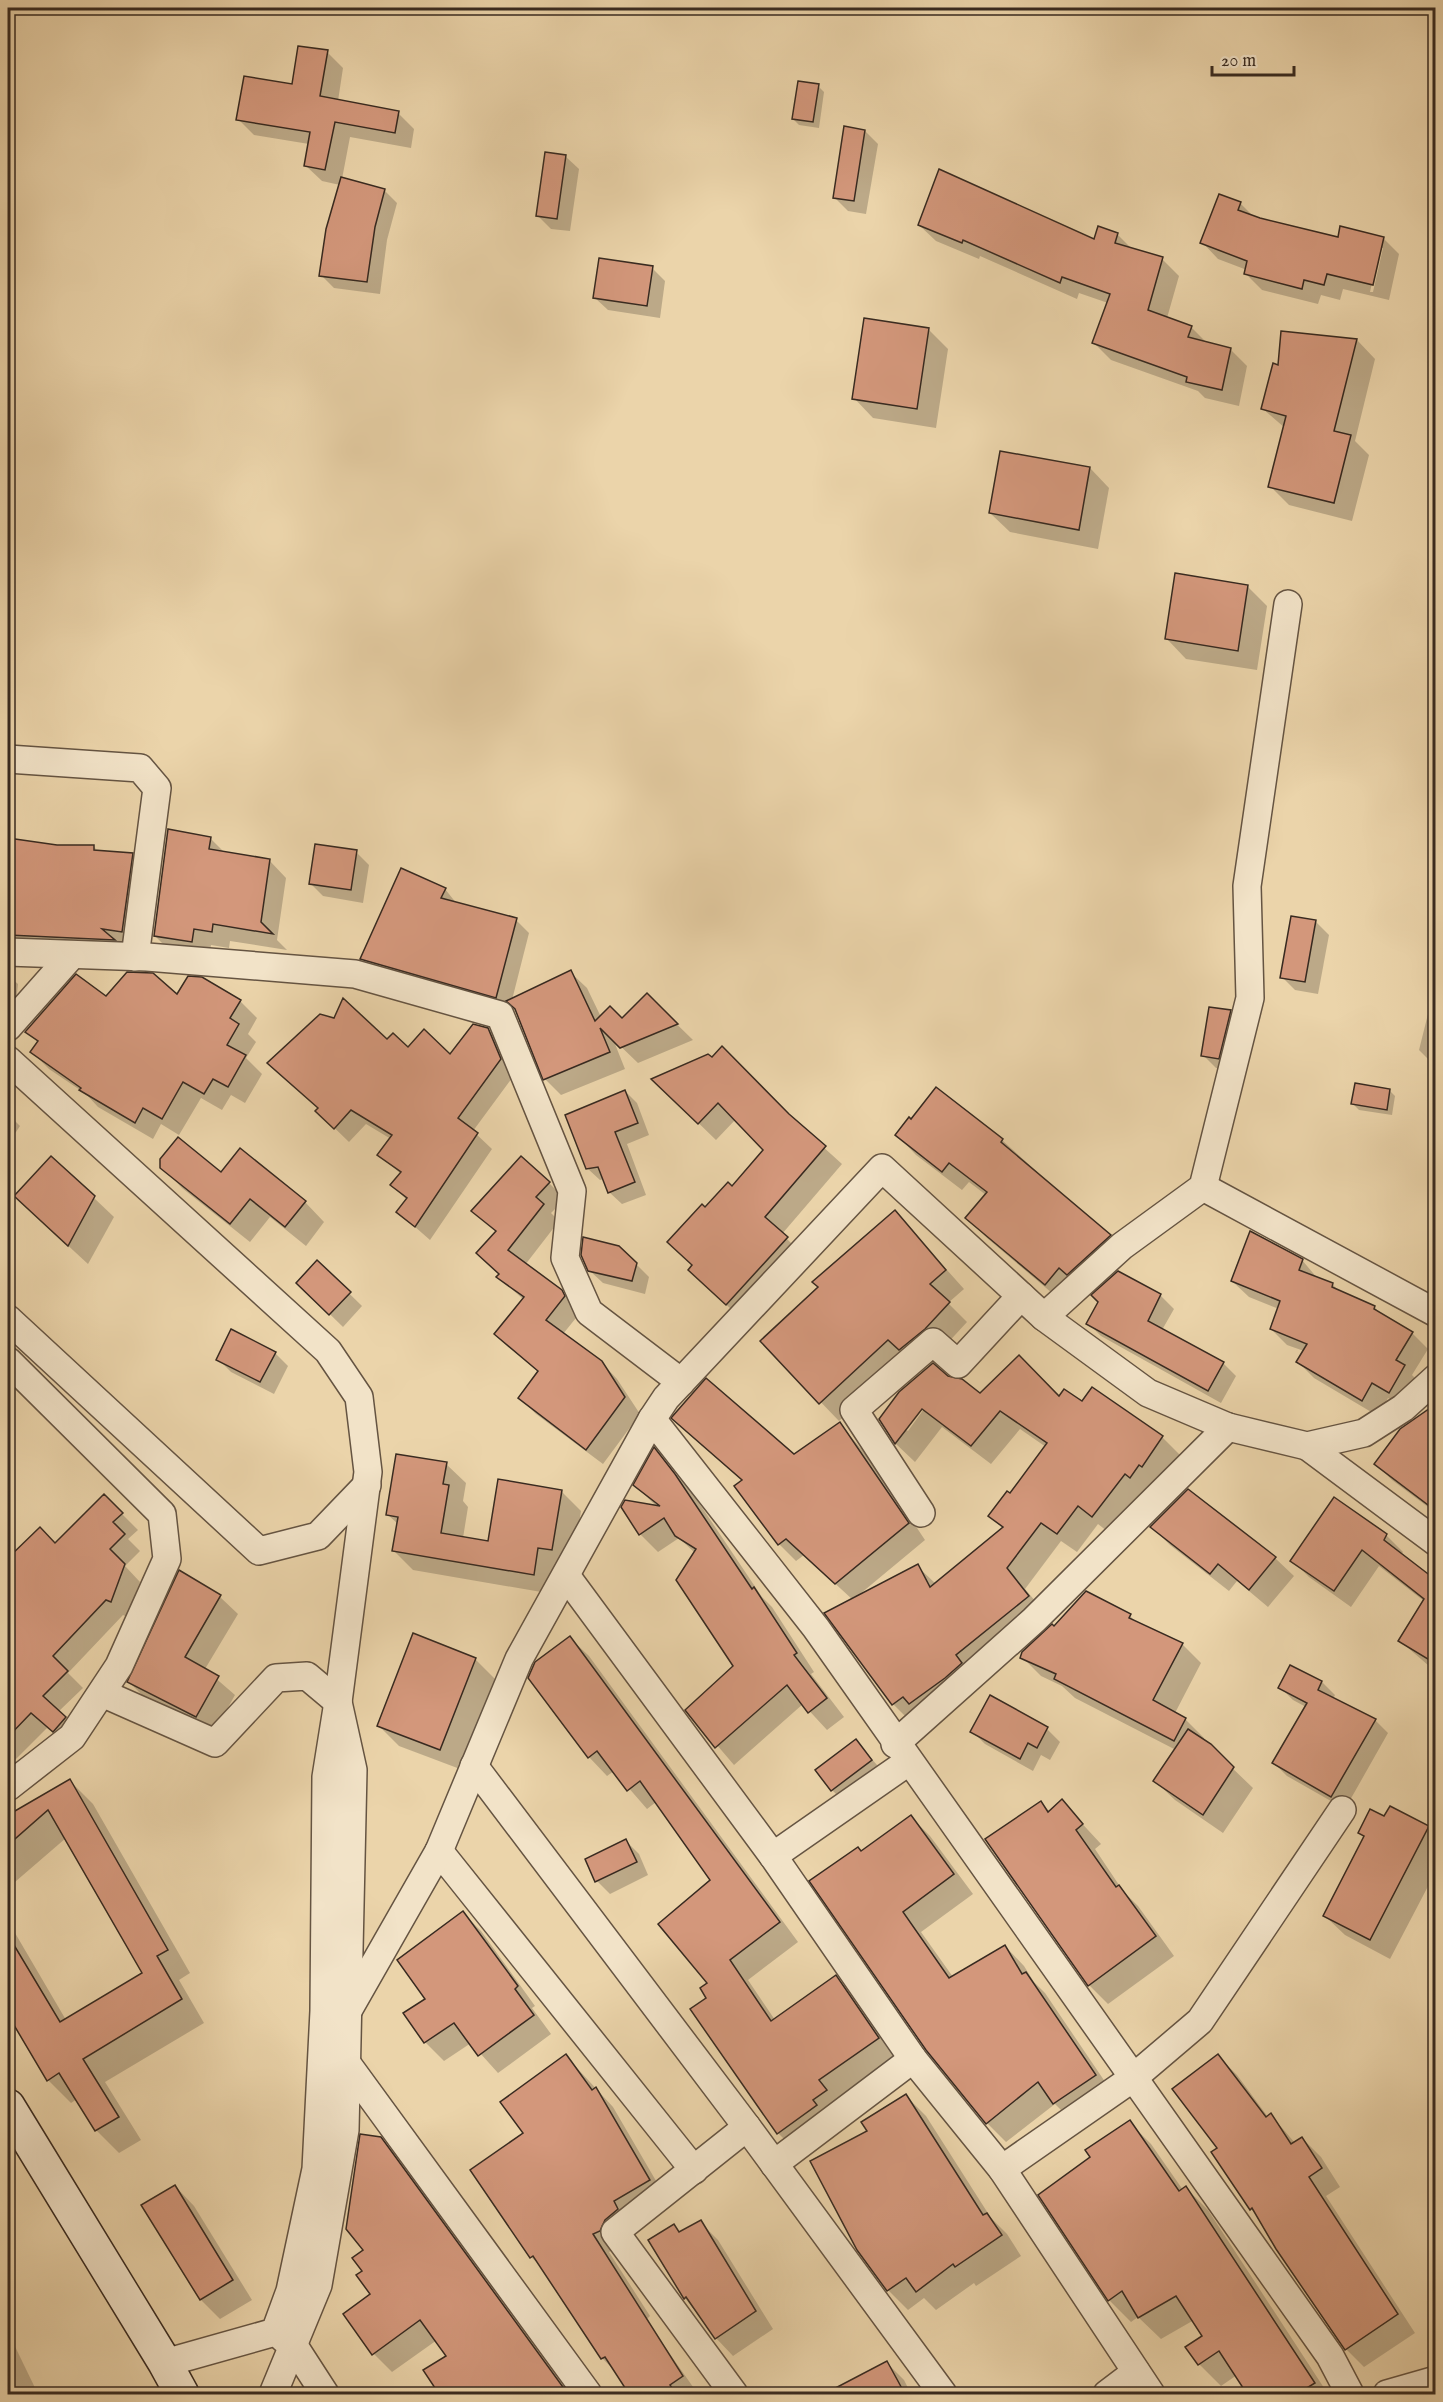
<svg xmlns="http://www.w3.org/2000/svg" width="1443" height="2402" viewBox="0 0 1443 2402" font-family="'IM FELL English',serif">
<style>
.shadow{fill:#0003;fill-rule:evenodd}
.building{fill:#d3977b;stroke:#382a20;stroke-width:1.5}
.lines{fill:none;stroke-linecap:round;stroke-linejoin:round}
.minor-casing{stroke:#655442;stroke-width:30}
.secondary-casing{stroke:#382a20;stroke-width:36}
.minor{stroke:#f2e3c8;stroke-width:27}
.secondary{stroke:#f2e3c8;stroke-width:33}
</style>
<rect width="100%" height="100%" fill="#ebd4aa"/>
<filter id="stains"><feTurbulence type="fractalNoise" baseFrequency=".00333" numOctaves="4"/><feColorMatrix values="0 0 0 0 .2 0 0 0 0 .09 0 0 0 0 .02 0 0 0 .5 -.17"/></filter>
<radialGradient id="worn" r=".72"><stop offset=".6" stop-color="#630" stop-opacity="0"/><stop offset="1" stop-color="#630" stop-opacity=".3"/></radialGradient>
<g class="shadow">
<path d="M327,52L343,68L338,101L398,113L414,129L411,148L350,137L342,179L384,190L397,203L387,240L380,294L334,288L321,275L340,185L322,181L305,165L309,144L254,135L238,119L293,86Z"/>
<path d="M818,86L824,92L819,128L799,125L793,119Z"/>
<path d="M865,131L878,144L866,214L848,211L835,198Z"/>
<path d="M565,156L579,169L570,231L551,229L538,216Z"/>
<path d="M1240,203L1255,218L1339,239L1383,238L1399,254L1389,300L1343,289L1340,300L1321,295L1318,304L1262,290L1246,274L1247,270L1218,259L1202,242ZM1380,248H1383L1373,292H1370Z"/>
<path d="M919,225L1094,241L1117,234L1133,250L1162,259L1179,276L1167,318L1191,327L1208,344L1230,349L1247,366L1239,406L1205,398L1198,391L1111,360L1094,343L1108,303L1079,293L1077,299L980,256L979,259L936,241Z"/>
<path d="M652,268L665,281L660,318L608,310L594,297Z"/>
<path d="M928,329L948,349L936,428L873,418L854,398Z"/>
<path d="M1357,340L1375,359L1355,441L1369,455L1352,521L1289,505L1270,486L1285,428L1263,409L1279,367Z"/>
<path d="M1090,468L1109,488L1098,549L1010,532L990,513Z"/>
<path d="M1247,586L1267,606L1257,670L1186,659L1167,639Z"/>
<path d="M210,838L225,853L269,860L286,878L277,940L287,950L230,941L229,948L211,945L209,959L172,953L155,936Z"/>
<path d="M8,839L57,847H94L99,852L132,854L149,872L139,948L12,960L9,969L11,978L18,984L13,1030L8,1029Z"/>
<path d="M356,852L369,865L363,903L323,896L310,883Z"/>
<path d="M445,889L457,904L516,920L529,933L512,1000L570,972L587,988L601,1017L622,1020L647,995L693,1040L638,1063L613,1039L625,1069L561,1095L545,1079L516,1009L511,1003L509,1010L375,972L362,959Z"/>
<path d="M1292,917L1316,922L1329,935L1318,994L1295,990L1282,977Z"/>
<path d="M178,997L240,1001L257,1018L248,1034L256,1042L246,1058L262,1074L245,1103L231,1095L222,1110L201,1098L179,1135L161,1124L153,1139L98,1107L86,1094L49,1069L32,1052L38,1043L27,1031L106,998Z"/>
<path d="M1432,998L1436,999V1067L1419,1050Z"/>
<path d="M1230,1012L1243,1025L1232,1071L1216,1068L1203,1055Z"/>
<path d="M488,1029L502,1044L515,1074L473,1131L492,1149L430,1240L398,1212L407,1200L392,1185L401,1174L379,1155L391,1139L366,1124L349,1142L317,1111L319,1109L269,1063L387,1041L408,1049L450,1057Z"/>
<path d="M653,1079L790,1117L842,1164L782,1234L804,1256L744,1321L707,1287L694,1266L705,1210L733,1188L765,1149L736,1119L716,1140Z"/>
<path d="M936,1089L1002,1140L1129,1255L1065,1304L987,1238L967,1218L986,1195L969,1182L962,1190L916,1155L897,1135L912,1121Z"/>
<path d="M1389,1090L1395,1096L1392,1115L1359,1110L1353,1104Z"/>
<path d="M625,1091L637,1103L649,1135L627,1144L646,1195L622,1204L609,1192L605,1179L600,1180L587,1168Z"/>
<path d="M8,1114L20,1126L8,1144Z"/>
<path d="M162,1167L222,1174L305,1202L324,1222L306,1246L270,1217L250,1242L182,1188Z"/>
<path d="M549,1183L565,1199L551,1213L559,1221L525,1265L561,1291L578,1308L580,1313L563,1334L601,1362L617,1379L640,1414L603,1464L536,1414L520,1398L539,1373L496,1334L524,1300L498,1277L497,1233L473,1211Z"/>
<path d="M94,1198L114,1217L88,1264L36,1216Z"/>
<path d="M895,1212L964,1289L948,1303L967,1322L944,1347L907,1357L839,1421L762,1341Z"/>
<path d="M1302,1260L1318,1279L1332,1284L1341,1293L1374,1307L1384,1316L1412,1333L1428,1349L1412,1375L1420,1383L1406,1408L1388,1398L1378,1416L1314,1378L1298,1362L1304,1351L1287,1345L1271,1329L1279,1309L1249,1297L1232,1281Z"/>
<path d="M317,1262L362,1306L343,1327L298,1283Z"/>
<path d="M636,1264L649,1277L645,1294L603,1283L589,1270Z"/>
<path d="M1118,1273L1161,1296L1174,1309L1162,1330L1223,1363L1236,1376L1221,1403L1101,1336L1088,1323Z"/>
<path d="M275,1353L288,1366L274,1394L231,1372L218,1359Z"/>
<path d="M947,1378L980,1395L1059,1398L1082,1403L1162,1437L1181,1456L1112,1535L1098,1524L1077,1552L1061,1541L1025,1589L1047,1615L913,1724L893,1704L827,1614L853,1600L804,1555L796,1561L779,1544L743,1481L673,1418L794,1456L840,1424L875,1465L925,1540L860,1594L917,1566L936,1584L1003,1529L990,1516L1010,1495L1046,1447L1020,1429L991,1464L942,1427L915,1462L896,1444L880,1419ZM920,1409H924L908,1431L905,1429Z"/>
<path d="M1436,1406V1513L1392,1480L1376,1464Z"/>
<path d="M655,1450L693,1494L762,1597L772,1607L814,1672L811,1674L844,1717L827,1730L803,1704L734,1765L687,1710L735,1667L695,1553L679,1538L658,1552L640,1534L657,1507L635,1485Z"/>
<path d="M446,1464L466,1483L463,1501L468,1507L463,1538L490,1543L561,1491L581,1511L572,1569L553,1594L413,1570L393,1550L398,1524L387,1514Z"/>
<path d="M104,1496L138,1530L128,1539L140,1551L125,1566L140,1582L127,1617L123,1615L68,1673L83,1688L58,1712L81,1734L70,1747L47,1728L8,1767V1547L15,1553L56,1545Z"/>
<path d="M1334,1499L1387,1536L1403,1552L1401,1555L1436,1582V1672L1400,1641L1424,1601L1379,1566L1351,1607L1309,1577L1292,1560Z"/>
<path d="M1152,1527L1275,1558L1294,1576L1268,1607L1237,1581L1229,1591L1170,1545Z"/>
<path d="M180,1572L220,1597L238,1614L205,1669L235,1695L213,1734L146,1699L129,1682Z"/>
<path d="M1130,1616L1138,1624L1182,1644L1201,1663L1175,1713L1185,1719L1204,1738L1203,1740L1253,1788L1223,1833L1175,1800L1155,1781L1176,1750L1075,1698L1062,1686L1041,1676L1022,1657L1054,1628Z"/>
<path d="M570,1638L589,1656L798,1942L748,1980L775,2020L836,1977L855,1996L897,2057L837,2099L844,2110L797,2152L778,2133L708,1998L712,1880L656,1802L647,1809L614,1771L607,1776L589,1757Z"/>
<path d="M475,1659L495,1679L460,1769L399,1746L379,1726Z"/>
<path d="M1291,1667L1322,1682L1335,1695L1333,1699L1375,1720L1388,1733L1345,1809L1287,1776L1274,1763L1306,1707L1293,1700L1280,1687Z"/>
<path d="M1047,1729L1060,1742L1050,1760L1041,1755L1033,1771L985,1744L972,1731Z"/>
<path d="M856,1741L884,1773L845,1803L832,1790Z"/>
<path d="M70,1781L93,1804L190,1973L179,1980L204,2023L105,2082L141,2140L119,2153L96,2130L77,2099L71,2103L48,2080L8,2012V1921L66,2020L144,1974L66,1838L8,1888V1807L14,1814Z"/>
<path d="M1062,1802L1101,1844L1095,1849L1123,1891L1138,1906L1174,1956L1108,2004L1089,1985L1041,1803L1050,1812Z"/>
<path d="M911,1817L930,1836L973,1894L921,1932L953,1977L1005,1946L1024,1966L1034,1982L1045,1993L1114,2095L1073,2122L1055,2104L1006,2142L987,2123L862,1853Z"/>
<path d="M1385,1818L1428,1827L1436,1834V1871L1390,1959L1345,1935L1325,1916L1365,1838L1360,1833Z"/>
<path d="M626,1841L639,1854L648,1875L610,1894L597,1881Z"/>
<path d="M463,1913L481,1931L535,2006L532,2008L551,2034L498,2073L471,2043L444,2061L425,2042L406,2013L427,1999Z"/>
<path d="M565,2055L613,2107L666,2198L617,2248L609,2252L650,2316L646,2320L698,2394H631L617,2373L602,2358L544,2269L531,2257L525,2133Z"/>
<path d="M1218,2056L1237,2075L1268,2117L1271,2115L1295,2143L1302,2138L1321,2157L1340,2187L1326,2196L1415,2333L1364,2367L1346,2349L1259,2217L1251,2209L1219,2149Z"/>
<path d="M906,2096L926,2116L991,2218L1007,2234L1021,2256L976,2286L974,2283L936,2310L924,2298L908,2310L888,2290L858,2249L869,2131Z"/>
<path d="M1129,2122L1151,2144L1183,2190L1186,2188L1208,2210L1328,2394H1242L1247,2391L1237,2375L1221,2386L1199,2364L1204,2337L1194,2320L1161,2339L1138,2317L1131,2322L1109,2300L1092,2157Z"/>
<path d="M381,2139L400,2158L572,2394H440L425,2370L448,2356L437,2340L392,2372L374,2354L345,2314L372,2295L364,2271L365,2250Z"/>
<path d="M175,2186L194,2206L252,2300L220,2319L201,2300Z"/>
<path d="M700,2222L718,2240L773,2329L733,2356L716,2338L685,2298L674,2226L681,2233Z"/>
<path d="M1436,2290V2315L1429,2308Z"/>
<path d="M8,2332L38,2394H8Z"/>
<path d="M887,2363L904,2380L911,2394H845L841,2387Z"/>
<path d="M772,2387L780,2394H763Z"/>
</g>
<g class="building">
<path d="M298,46L328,50L320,96L399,111L395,133L335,122L325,170L304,166L310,132L236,120L244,76L292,84Z"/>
<path d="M798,81L819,84L813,122L792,119Z"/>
<path d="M844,126L865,130L854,201L833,198Z"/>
<path d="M545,152L566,155L557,219L536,216Z"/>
<path d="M939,169L1094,239L1098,226L1118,233L1115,243L1163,257L1148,310L1192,326L1188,337L1231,348L1222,390L1186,382L1187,377L1092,343L1110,294L1062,277L1060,283L963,240L962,243L918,225Z"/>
<path d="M341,177L385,189L375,227L367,282L319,276L326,229Z"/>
<path d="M1219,194L1241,202L1238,210L1260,218L1338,237L1340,226L1384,237L1373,285L1327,274L1324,285L1304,280L1302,289L1244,274L1247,261L1200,243Z"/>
<path d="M599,258L653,266L647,306L593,298Z"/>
<path d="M864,318L929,328L917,409L852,399Z"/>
<path d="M1281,331L1357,339L1334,431L1351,435L1334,503L1268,487L1286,416L1261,409L1273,363L1278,365Z"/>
<path d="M1000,451L1090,467L1079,530L989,513Z"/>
<path d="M1175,573L1248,585L1238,651L1165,639Z"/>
<path d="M168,829L211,837L209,849L270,859L261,922L273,934L213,924L212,932L194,929L192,942L154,936Z"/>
<path d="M8,838L57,845H94V850L133,853L122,932L102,929L115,940L8,935Z"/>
<path d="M315,844L357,850L351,890L309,884Z"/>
<path d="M401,868L446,888L441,898L517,918L496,998L360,959Z"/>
<path d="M1291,916L1316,920L1305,982L1280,978Z"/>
<path d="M571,970L595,1021L610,1006L622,1018L647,993L678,1024L620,1048L600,1028L610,1052L543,1080L515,1009L506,1001Z"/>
<path d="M127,972L153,973L177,994L188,976L202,977L241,1000L230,1018L239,1024L227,1045L246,1055L228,1087L213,1079L204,1094L183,1082L162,1119L143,1108L135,1123L79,1090L81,1088L30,1052L38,1041L25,1032L76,974L106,996Z"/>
<path d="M343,998L387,1039L393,1033L408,1047L424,1029L450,1054L473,1024L488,1028L501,1059L458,1118L478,1133L415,1227L396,1212L407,1198L390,1185L401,1172L377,1155L392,1135L351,1110L334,1129L315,1111L318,1108L267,1063L320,1014L334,1018Z"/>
<path d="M1209,1007L1231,1010L1219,1059L1201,1056Z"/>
<path d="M722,1046L789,1114L826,1146L765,1217L788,1237L726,1305L688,1270L692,1265L667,1242L702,1204L705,1207L728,1182L732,1186L763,1150L718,1103L698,1124L651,1079L708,1054L712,1057Z"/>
<path d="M1355,1083L1390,1089L1387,1110L1351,1104Z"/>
<path d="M936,1087L1003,1139L1001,1142L1111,1235L1067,1275L1059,1268L1045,1285L965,1218L987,1192L949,1163L942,1172L895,1135L909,1117L911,1119Z"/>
<path d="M625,1090L638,1123L615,1132L635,1182L608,1193L598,1167L586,1169L565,1115Z"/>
<path d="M178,1137L221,1172L240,1148L306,1201L285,1227L250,1199L230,1224L160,1168V1159Z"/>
<path d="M51,1156L95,1196L68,1246L14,1196Z"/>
<path d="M521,1156L550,1182L536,1197L544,1204L508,1250L562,1290L565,1296L546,1320L602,1361L625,1397L586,1450L518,1398L538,1371L494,1334L524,1297L496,1277L499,1274L476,1253L496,1231L471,1211Z"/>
<path d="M895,1210L946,1270L930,1284L950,1302L925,1329L899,1350L888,1340L819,1404L760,1341L818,1287L812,1282Z"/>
<path d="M1250,1231L1303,1259L1299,1270L1333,1283L1332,1287L1375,1306L1374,1309L1413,1332L1396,1360L1405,1365L1389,1393L1372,1383L1362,1401L1296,1362L1307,1344L1270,1329L1280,1301L1231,1281Z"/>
<path d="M583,1237L619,1246L637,1263L632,1281L588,1271L581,1255Z"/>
<path d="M317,1260L351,1292L329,1315L296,1283Z"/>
<path d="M1118,1271L1161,1294L1148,1321L1224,1362L1208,1391L1086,1324L1098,1302L1091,1295Z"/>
<path d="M231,1329L276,1352L260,1382L216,1360Z"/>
<path d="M1019,1355L1059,1396L1064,1389L1082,1401L1092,1387L1163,1436L1142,1467L1139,1465L1130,1478L1125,1474L1092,1517L1078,1506L1057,1534L1041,1523L1007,1568L1029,1596L956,1655L962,1663L945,1678L909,1704L903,1697L892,1705L824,1613L918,1564L930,1587L1003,1527L988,1516L1007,1491L1010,1493L1047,1443L1000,1411L971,1446L922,1409L895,1444L879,1419L899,1392L933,1363L948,1376L962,1379L980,1393Z"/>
<path d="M706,1378L794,1454L840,1422L909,1523L835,1584L786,1539L778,1545L734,1486L742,1480L671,1418Z"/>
<path d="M1436,1404V1511L1374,1464L1400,1429Z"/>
<path d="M654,1447L675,1474L752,1589L754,1587L797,1653L794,1655L827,1698L808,1713L787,1685L715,1748L685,1710L733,1666L676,1580L696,1549L675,1536L664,1518L639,1535L621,1507L625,1500L660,1506L633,1485Z"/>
<path d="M396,1454L447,1462L443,1484L449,1485L441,1533L488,1541L498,1479L562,1490L552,1550L538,1548L534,1575L392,1551L398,1517L386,1515Z"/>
<path d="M1188,1489L1276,1557L1249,1590L1218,1564L1210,1574L1150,1527Z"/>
<path d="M104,1494L123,1513L113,1522L125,1534L110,1549L125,1564L111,1602L106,1600L53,1656L68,1671L43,1696L66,1717L53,1732L31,1713L8,1737V1558L40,1527L55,1543Z"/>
<path d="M1334,1497L1387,1534L1384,1540L1436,1580V1664L1398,1641L1424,1599L1362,1550L1334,1591L1290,1561Z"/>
<path d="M179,1570L221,1595L185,1657L219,1676L196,1717L127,1682Z"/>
<path d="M1086,1591L1131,1614L1129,1618L1183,1643L1153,1700L1186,1718L1174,1741L1054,1679L1056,1674L1020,1658L1022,1652L1052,1624L1054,1626Z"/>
<path d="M413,1633L476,1658L440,1750L377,1726Z"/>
<path d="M570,1636L780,1922L730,1960L771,2021L836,1975L879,2038L819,2080L827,2090L813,2100L817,2105L777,2134L690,2009L706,1998L700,1988L707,1983L658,1924L710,1880L640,1781L627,1791L597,1751L588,1758L528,1678L535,1662Z"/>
<path d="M1290,1665L1322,1681L1318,1690L1376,1719L1331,1797L1272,1763L1307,1703L1278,1688Z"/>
<path d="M990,1695L1048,1727L1037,1748L1028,1743L1020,1759L970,1732Z"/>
<path d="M1188,1729L1211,1744L1234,1767L1203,1815L1153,1781Z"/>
<path d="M856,1739L872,1760L831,1791L815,1770Z"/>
<path d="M70,1779L168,1950L157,1956L182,1999L83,2059L119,2117L95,2131L59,2073L47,2081L8,2015V1935L60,2022L142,1973L48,1810L8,1845V1815Z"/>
<path d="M1062,1799L1083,1824L1076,1830L1116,1887L1119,1885L1156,1936L1088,1986L985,1839L1041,1801L1048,1812Z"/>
<path d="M1390,1806L1429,1826L1370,1940L1323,1916L1364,1836L1358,1833L1370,1809L1384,1816Z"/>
<path d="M911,1815L954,1874L903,1912L949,1978L1005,1945L1022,1974L1026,1972L1096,2075L1053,2104L1038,2082L986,2124L926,2050L809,1881L858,1847L861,1851Z"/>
<path d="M626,1839L637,1862L595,1882L585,1859Z"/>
<path d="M463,1911L518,1986L515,1989L534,2015L478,2056L454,2023L424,2043L403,2013L425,1999L397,1960Z"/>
<path d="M566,2054L592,2090L596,2087L650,2180L614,2201L618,2209L605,2220L600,2231L593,2234L683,2376L670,2385L676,2394H629L605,2357L601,2359L533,2256L530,2258L470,2170L523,2133L500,2102Z"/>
<path d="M1218,2054L1266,2117L1271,2113L1291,2144L1302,2137L1322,2168L1309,2177L1398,2314L1345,2350L1276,2249L1252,2208L1250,2210L1211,2152L1217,2148L1172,2089Z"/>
<path d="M906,2094L983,2215L987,2213L1002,2235L955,2267L953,2264L916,2292L906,2278L887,2291L857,2250L810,2161L867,2131L861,2122Z"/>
<path d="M1130,2120L1179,2191L1186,2186L1315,2383L1297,2394H1247L1219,2351L1198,2365L1185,2347L1202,2336L1176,2296L1138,2318L1122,2291L1108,2301L1038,2195L1090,2157L1085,2150Z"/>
<path d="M360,2134L381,2137L568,2394H439L423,2370L446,2356L420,2320L372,2355L343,2314L370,2294L356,2275L362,2271L352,2258L363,2250L346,2229Z"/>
<path d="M175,2185L233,2280L200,2300L141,2205Z"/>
<path d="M701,2220L756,2311L715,2339L686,2297L684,2299L648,2240L674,2224L679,2232Z"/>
<path d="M887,2361L905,2394H824Z"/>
</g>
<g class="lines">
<defs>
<g id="minor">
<path d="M8,759L140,768L157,788L135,957"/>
<path d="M8,952L147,957L355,974L500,1015L572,1191L565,1258L589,1312L681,1382"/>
<path d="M8,1027L71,956"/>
<path d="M8,1060L328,1351L359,1397L368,1472L338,1702"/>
<path d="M1203,1187L1436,1313"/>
<path d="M1044,1317L1122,1246L1203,1187L1250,998L1247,886L1288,604"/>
<path d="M8,1319L259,1551L318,1536L367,1485"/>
<path d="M8,1361L162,1514L167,1559L119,1666L72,1737L8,1787"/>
<path d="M652,1419L816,1628L1330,2356L1350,2394"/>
<path d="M1307,1446L1436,1542"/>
<path d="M921,1513L854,1410L933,1342L958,1364L1021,1296"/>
<path d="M567,1577L773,1856L913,2059L1002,2169L1151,2394"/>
<path d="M102,1693L215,1743L276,1678L307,1676L338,1702"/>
<path d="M895,1744L1034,1620L1228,1427"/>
<path d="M474,1766L747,2127L943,2394"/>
<path d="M439,1851L694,2170"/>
<path d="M773,1856L908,1762"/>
<path d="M346,2014L439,1851L519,1659L652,1419L666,1398L882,1168L1044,1317L1148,1393L1228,1427L1307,1446L1364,1433L1403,1408L1436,1378"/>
<path d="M348,2065L588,2394"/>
<path d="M774,2164L913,2059"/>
<path d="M1002,2169L1133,2078L1200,2021L1342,1810"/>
<path d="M283,2338L294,2346L325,2394"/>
<path d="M165,2363L275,2332L290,2291L316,2169L324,2011L326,1777L338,1702L353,1770L345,2130L318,2285L273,2394"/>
<path d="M734,2394L615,2232L747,2127"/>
<path d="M1107,2394L1136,2372"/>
<path d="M1387,2394L1436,2380"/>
</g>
<path id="secondary" d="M8,2106L165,2363L182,2394"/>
</defs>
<use href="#minor" class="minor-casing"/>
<use href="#secondary" class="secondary-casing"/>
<use href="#minor" class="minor"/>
<use href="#secondary" class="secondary"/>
</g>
<rect width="1443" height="2402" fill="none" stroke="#ebd4aa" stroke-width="30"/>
<rect x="9" y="9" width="1425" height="2384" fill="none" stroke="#382a20" stroke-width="3"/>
<rect x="15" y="15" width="1413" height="2372" fill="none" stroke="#382a20" stroke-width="1.5"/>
<path d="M1212 66v9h82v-9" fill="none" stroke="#382a20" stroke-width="3"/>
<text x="1221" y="66" font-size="18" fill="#382a20" stroke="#f2e3c8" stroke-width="4.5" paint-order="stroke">20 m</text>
<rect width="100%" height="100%" filter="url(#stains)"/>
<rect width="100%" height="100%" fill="url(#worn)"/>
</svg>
